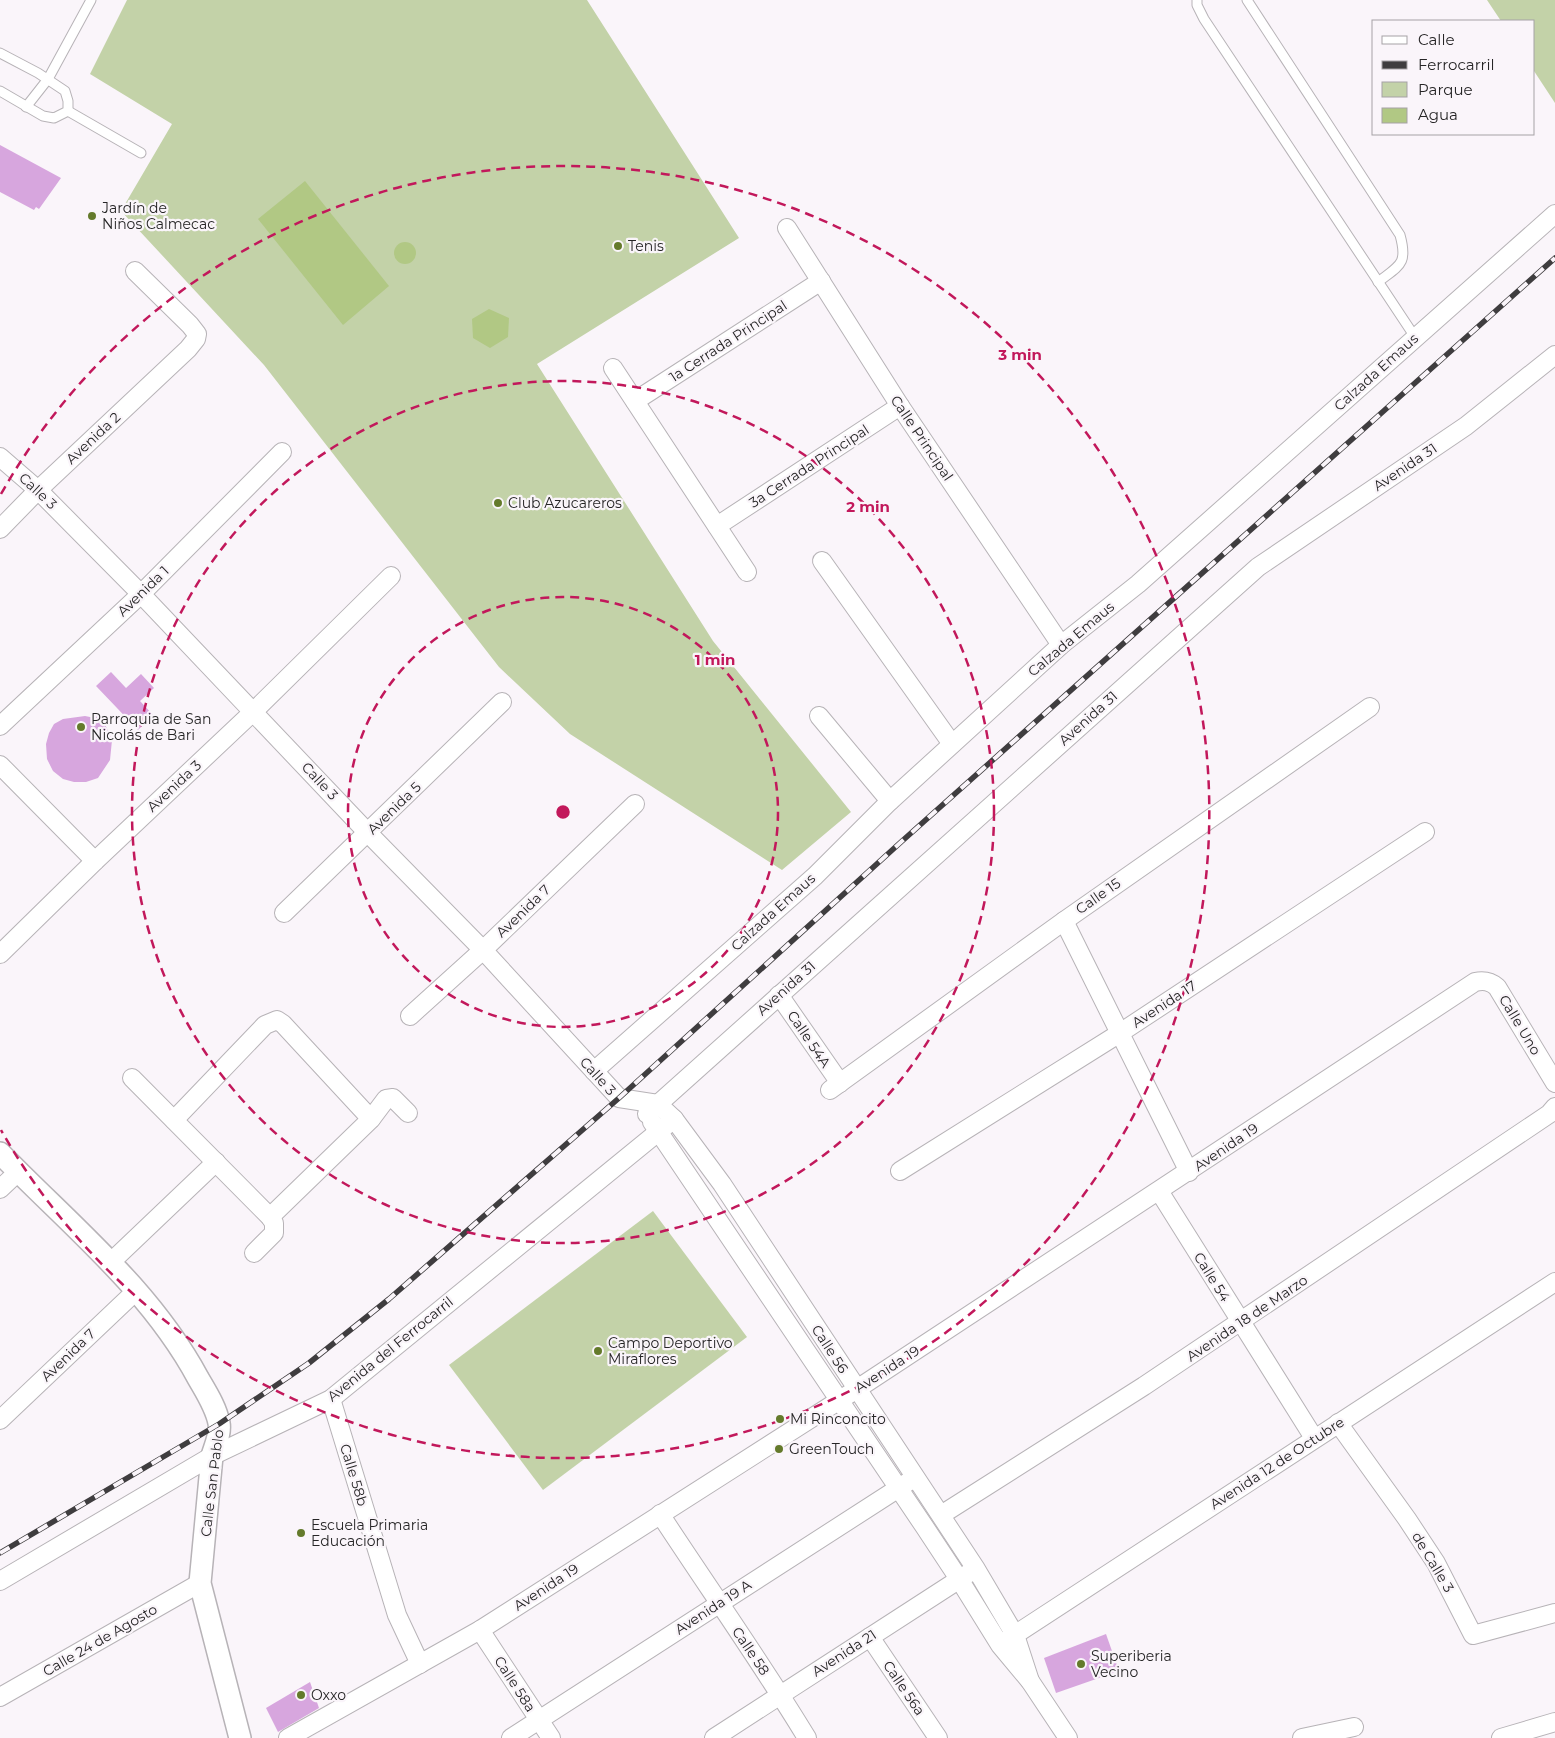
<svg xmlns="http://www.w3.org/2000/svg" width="1555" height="1738" viewBox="0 0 1555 1738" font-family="Montserrat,sans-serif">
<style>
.green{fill:#c3d2a8}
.water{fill:#b1c884}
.building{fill:#d7a6de}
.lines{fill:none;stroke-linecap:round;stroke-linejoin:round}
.service-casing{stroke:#b7b3b7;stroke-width:11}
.minor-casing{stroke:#b7b3b7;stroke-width:20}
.tertiary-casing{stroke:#b7b3b7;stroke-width:24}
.service{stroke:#fff;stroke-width:9}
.minor{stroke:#fff;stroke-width:18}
.tertiary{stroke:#fff;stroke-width:21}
.rail-casing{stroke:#3f3d3f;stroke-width:5.5}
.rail{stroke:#faf5fa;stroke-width:4;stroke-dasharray:11;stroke-linecap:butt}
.ring{fill:none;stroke:#c2185b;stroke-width:2.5;stroke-dasharray:9 6}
.poi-dot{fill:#647a2b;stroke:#faf5fa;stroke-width:2}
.labels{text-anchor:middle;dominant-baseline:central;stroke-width:4.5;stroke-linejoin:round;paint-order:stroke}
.poi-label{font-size:14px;fill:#262526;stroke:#faf5fa;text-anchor:start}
.street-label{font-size:14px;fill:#262526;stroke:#faf5fa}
.centre{fill:#c2185b;stroke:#faf5fa;stroke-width:2.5}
.ring-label{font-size:15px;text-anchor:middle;font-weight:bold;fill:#c2185b;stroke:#faf5fa;stroke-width:4.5;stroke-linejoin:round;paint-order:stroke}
</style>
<rect width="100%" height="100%" fill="#faf5fa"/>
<g class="green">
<path d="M127,0H587L739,238L537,364L713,641L851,812L782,870L570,734L499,667L264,365L121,211L172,124L90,74Z"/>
<path d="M1487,0H1555V103L1534,71V21H1501Z"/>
<path d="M653,1211L747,1337L543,1490L449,1365Z"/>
</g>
<g class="water">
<path d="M305,181L389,286L343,325L258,219Z"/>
<circle cx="405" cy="253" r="11"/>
<path d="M489,309L509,318L508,337L490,348L473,338L472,319Z"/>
</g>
<g class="building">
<path d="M0,145L61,178L39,209L36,207L34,210L0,192Z"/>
<path d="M111,672L126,688L141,674L154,688L140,701L153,715L138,730L96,686Z"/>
<path d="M100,713L112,740L110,760L98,778L86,782H74L63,779L53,771L47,759L46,744L49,733L54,724L63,719L85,716L95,718Z"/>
<path d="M1106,1634L1119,1671L1056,1693L1044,1658Z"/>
<path d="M310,1682L319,1708L278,1732L266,1708Z"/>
</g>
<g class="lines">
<defs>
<g id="service">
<path d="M1197,0V5L1204,19L1415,337"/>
<path d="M1247,0L1400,235C1408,264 1400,265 1378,282"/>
<path d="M0,53L38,73L65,91L68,101V111L54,118L43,116L0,91"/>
<path d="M26,107L48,79L91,0"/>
<path d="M68,111L141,153"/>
</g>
<g id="minor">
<path d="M787,228L900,406L1061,645"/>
<path d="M613,368L747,572"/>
<path d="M635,401L821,281"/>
<path d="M0,457L38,490L141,594L368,833L483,950L619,1098L658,1104L674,1119L722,1184L976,1569L1015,1635L1030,1681"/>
<path d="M717,526L900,406"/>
<path d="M0,529L38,490L188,349L196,339L197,334L190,325L135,271"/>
<path d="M822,561L952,744"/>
<path d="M819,716L890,801"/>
<path d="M0,726L141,594L282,452"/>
<path d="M0,765L95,861"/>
<path d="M284,913L502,702"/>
<path d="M1064,921L1189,1172"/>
<path d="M0,954L95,861L254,711L391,576"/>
<path d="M779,995L840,1083"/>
<path d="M410,1016L483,950L635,804"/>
<path d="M594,1071L815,876L890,801L1061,645L1138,584L1555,214"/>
<path d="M132,1078L270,1217L274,1223V1233L254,1253"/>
<path d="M830,1090L1064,921L1370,707"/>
<path d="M647,1114L1258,567L1466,426L1555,355"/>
<path d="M174,1120L265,1025L277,1020L283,1024L371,1119"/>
<path d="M652,1122L924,1526L959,1579L1000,1645L1030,1681L1068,1738"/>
<path d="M900,1171L1120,1033L1425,832"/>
<path d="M0,1189L18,1172"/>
<path d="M1159,1191L1314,1438"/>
<path d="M270,1217L371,1119L386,1099L393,1098L408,1113"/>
<path d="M111,1262L216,1162"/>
<path d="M331,1399L397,1615L420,1664"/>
<path d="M0,1420L137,1290"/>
<path d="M1338,1423L1407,1519L1436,1563L1473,1635L1555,1613"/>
<path d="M660,1514C709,1589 761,1662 807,1738"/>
<path d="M941,1515L1144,1386L1549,1114L1555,1107"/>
<path d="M0,1581L212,1456L331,1399L674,1119"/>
<path d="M480,1630L551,1738"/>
<path d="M870,1637L938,1738"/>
<path d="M1007,1640L1555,1282"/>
<path d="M0,1697L200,1583"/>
<path d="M288,1738L480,1630L857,1389L1475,982C1484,980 1490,981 1497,987L1555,1083"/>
<path d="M511,1738L908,1482"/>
<path d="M714,1738L969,1573"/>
<path d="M1302,1738L1354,1727"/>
<path d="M1501,1738L1555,1722"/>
</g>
<path id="tertiary" d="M0,1153C70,1225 150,1289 198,1378C206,1392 216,1407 219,1423C221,1433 215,1446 212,1456L200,1583L240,1738"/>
</defs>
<use href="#service" class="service-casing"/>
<use href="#minor" class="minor-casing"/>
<use href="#tertiary" class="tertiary-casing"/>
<use href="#service" class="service"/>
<use href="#minor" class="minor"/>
<use href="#tertiary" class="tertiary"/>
<defs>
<path id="rail" d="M0,1553L219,1424L309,1363L389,1299L619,1098L901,842L1555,258"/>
</defs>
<use href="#rail" class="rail-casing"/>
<use href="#rail" class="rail"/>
</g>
<g class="ring">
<circle cx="563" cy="812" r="215"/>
<circle cx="563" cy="812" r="431"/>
<path d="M1 494A646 646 0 1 1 1 1130"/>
</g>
<g class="poi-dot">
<circle cx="92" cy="216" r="5"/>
<circle cx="618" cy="246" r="5"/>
<circle cx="498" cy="503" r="5"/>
<circle cx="81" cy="727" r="5"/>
<circle cx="598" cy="1351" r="5"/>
<circle cx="780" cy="1419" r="5"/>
<circle cx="779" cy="1449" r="5"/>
<circle cx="301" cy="1533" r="5"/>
<circle cx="1081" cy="1664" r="5"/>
<circle cx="301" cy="1695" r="5"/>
</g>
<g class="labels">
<g class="poi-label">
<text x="102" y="208">Jardín de<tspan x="102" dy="16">Niños Calmecac</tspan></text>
<text x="628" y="246">Tenis</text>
<text x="508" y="503">Club Azucareros</text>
<text x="91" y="719">Parroquia de San<tspan x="91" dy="16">Nicolás de Bari</tspan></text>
<text x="608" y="1343">Campo Deportivo<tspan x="608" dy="16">Miraflores</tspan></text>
<text x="790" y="1419">Mi Rinconcito</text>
<text x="789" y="1449">GreenTouch</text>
<text x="311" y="1525">Escuela Primaria<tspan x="311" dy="16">Educación</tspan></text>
<text x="1091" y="1656">Superiberia<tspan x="1091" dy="16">Vecino</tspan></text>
<text x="311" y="1695">Oxxo</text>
</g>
<g class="street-label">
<text transform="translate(728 341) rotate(-33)">1a Cerrada Principal</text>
<text transform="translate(1376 372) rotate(-42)">Calzada Emaus</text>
<text transform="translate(93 438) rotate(-43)">Avenida 2</text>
<text transform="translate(922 438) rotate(56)">Calle Principal</text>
<text transform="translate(809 466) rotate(-33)">3a Cerrada Principal</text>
<text transform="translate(1405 467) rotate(-34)">Avenida 31</text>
<text transform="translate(38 491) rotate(43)">Calle 3</text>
<text transform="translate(143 591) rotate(-44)">Avenida 1</text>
<text transform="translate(1071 639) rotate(-40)">Calzada Emaus</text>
<text transform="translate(1088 718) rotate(-42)">Avenida 31</text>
<text transform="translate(320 781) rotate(47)">Calle 3</text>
<text transform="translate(174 786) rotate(-43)">Avenida 3</text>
<text transform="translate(394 808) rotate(-44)">Avenida 5</text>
<text transform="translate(1098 896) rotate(-35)">Calle 15</text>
<text transform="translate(523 911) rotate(-44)">Avenida 7</text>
<text transform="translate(773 912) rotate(-42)">Calzada Emaus</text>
<text transform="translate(786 988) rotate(-42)">Avenida 31</text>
<text transform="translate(1164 1004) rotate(-33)">Avenida 17</text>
<text transform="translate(1520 1025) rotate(59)">Calle Uno</text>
<text transform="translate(809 1039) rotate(56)">Calle 54A</text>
<text transform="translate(598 1076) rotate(48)">Calle 3</text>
<text transform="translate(1226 1147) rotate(-34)">Avenida 19</text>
<text transform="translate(1212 1277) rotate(58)">Calle 54</text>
<text transform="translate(1247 1318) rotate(-34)">Avenida 18 de Marzo</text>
<text transform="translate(390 1349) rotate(-39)">Avenida del Ferrocarril</text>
<text transform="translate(830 1349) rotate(57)">Calle 56</text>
<text transform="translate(68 1355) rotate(-44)">Avenida 7</text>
<text transform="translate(887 1369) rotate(-33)">Avenida 19</text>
<text transform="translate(1277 1463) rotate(-33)">Avenida 12 de Octubre</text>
<text transform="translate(354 1475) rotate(73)">Calle 58b</text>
<text transform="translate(212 1483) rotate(-83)">Calle San Pablo</text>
<text transform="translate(1433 1562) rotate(59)">de Calle 3</text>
<text transform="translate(546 1587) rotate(-33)">Avenida 19</text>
<text transform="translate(713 1607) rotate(-33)">Avenida 19 A</text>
<text transform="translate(100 1640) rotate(-30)">Calle 24 de Agosto</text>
<text transform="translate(751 1651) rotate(56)">Calle 58</text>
<text transform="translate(844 1653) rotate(-33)">Avenida 21</text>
<text transform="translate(515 1684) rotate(57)">Calle 58a</text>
<text transform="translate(904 1688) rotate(56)">Calle 56a</text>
</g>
</g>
<circle cx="563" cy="812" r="8" class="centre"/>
<g class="ring-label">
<text x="1020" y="360">3 min</text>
<text x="868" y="512">2 min</text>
<text x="715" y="665">1 min</text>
</g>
<rect x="1372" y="20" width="162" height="115" fill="#faf5fa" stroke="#a5a2a5"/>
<rect x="1382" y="36" width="25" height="8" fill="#ffffff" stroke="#a5a2a5"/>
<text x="1418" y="45" font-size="15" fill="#262526">Calle</text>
<rect x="1382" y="61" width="25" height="8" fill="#3f3d3f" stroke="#a5a2a5"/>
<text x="1418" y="70" font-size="15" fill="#262526">Ferrocarril</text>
<rect x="1382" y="82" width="25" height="15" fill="#c3d2a8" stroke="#a5a2a5"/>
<text x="1418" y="95" font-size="15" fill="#262526">Parque</text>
<rect x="1382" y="108" width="25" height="15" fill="#b1c884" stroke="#a5a2a5"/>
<text x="1418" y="120" font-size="15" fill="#262526">Agua</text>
</svg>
